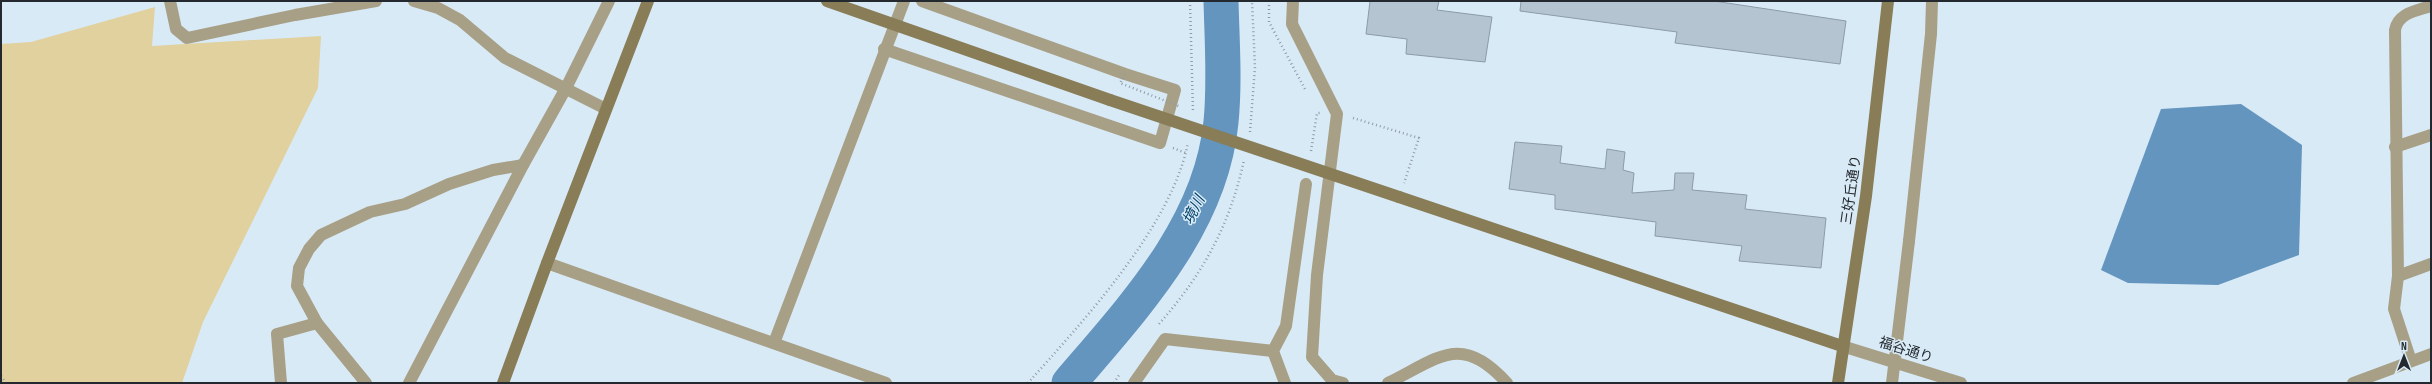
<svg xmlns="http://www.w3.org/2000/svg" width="2432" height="384" viewBox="0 0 2432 384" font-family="'Sofia Sans Condensed','Noto Sans JP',sans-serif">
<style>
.green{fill:#e0d19f}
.water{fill:#6395be}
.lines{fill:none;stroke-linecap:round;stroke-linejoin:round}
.river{stroke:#6395be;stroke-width:35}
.building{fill:#b4c4d1;stroke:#8c9ba8}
.path{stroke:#8f9ca6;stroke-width:2.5;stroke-dasharray:1 3;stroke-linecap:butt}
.street{stroke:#a7a086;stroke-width:12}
.secondary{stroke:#887d57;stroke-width:12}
.path-bridge{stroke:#8f9ca6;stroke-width:2.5;stroke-dasharray:1 3;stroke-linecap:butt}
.street-bridge{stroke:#a7a086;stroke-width:12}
.secondary-bridge{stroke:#887d57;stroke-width:12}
.labels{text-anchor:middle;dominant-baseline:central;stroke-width:3;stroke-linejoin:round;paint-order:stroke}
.street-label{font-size:14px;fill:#23292e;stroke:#d9eaf7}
.water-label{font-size:15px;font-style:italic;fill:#02436a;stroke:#d9eaf7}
</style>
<rect width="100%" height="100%" fill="#d9eaf7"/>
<path class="green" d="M155,7L152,46L321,36L318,88L203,322L182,383H1V44L31,42Z"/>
<path class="water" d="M2241,104L2302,145L2299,255L2218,285L2128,283L2101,270L2161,109Z"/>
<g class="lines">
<path class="river" d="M1069,383C1133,308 1211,226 1221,122C1225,82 1222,41 1221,1"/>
</g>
<g class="building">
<path d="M1370,1H1439L1437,10L1492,17L1485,62L1406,54L1407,39L1366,34Z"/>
<path d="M1521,1H1714L1846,21L1840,64L1675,43L1677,32L1520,11Z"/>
<path d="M1515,142L1562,146L1560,163L1605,169L1607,149L1625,152L1623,170L1634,173L1632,193L1674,190L1675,173H1694L1692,190L1747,195L1745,209L1826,218L1821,268L1739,261L1742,246L1655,236L1656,222L1555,209V195L1509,189Z"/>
</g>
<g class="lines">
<g class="path">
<path d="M1190,1L1193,112"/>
<path d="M1269,1V22L1306,91"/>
<path d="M1353,118L1419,138L1404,183"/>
<path d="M1250,132L1255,67L1252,1"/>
<path d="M1173,148L1186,153"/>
<path d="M1311,151L1317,113H1320"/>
<path d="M1159,324C1203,274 1230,225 1244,160"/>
<path d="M1,376L6,383"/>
<path d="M1028,383C1084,320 1171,227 1188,143"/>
<path d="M1114,383L1119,375"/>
</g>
<g class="street">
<path d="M170,1L176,29L187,38L295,15L376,1"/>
<path d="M414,1L438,8L460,20L505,58L606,109"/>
<path d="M1293,1L1292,24L1337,114L1317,275L1312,357L1332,380L1343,383"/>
<path d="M884,49L1160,143L1175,90L1125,74L922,1"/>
<path d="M2395,147L2431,135"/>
<path d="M1909,241L1931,34L1932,1"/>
<path d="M547,263L886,383"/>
<path d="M2398,276L2431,264"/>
<path d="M774,343L904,1"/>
<path d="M1842,346L1961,383"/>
<path d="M2411,361L2394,309L2398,276L2395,30C2398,13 2416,11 2431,6"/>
<path d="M281,383L277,334L317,323"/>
<path d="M366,383L317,323L297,286L299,268L309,249L321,235L370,212L405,204L449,184L493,170L523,165"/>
<path d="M409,383L523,165L566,88L609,1"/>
<path d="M1134,383L1165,339L1273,351"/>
<path d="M1285,383L1273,351L1286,326L1306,184"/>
<path d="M1388,383C1439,358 1461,332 1507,383"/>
<path d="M2353,383L2431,354"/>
</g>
<g class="secondary">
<path d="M827,1L1110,100"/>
<path d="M1399,197L1842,346"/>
<path d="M503,383L547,263L648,1"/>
<path d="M1838,383L1866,196L1888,1"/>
</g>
<path class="path-bridge" d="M1125,74L1120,83L1181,107"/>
<path class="street-bridge" d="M1892,383L1909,241"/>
<path class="secondary-bridge" d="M1110,100L1399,197"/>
</g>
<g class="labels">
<g class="street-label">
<text transform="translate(1851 190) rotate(-82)">三好丘通り</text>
<text transform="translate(1906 350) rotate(17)">福谷通り</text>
</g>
<g class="water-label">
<text transform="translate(1194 210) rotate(-63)">境川</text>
</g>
</g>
<rect width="2432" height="384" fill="none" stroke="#23292e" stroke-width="4"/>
<g transform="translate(2404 356)" stroke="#d9eaf7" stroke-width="3" paint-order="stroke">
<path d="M0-3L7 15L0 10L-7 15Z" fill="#23292e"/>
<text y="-6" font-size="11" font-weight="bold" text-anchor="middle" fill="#23292e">N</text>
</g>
</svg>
